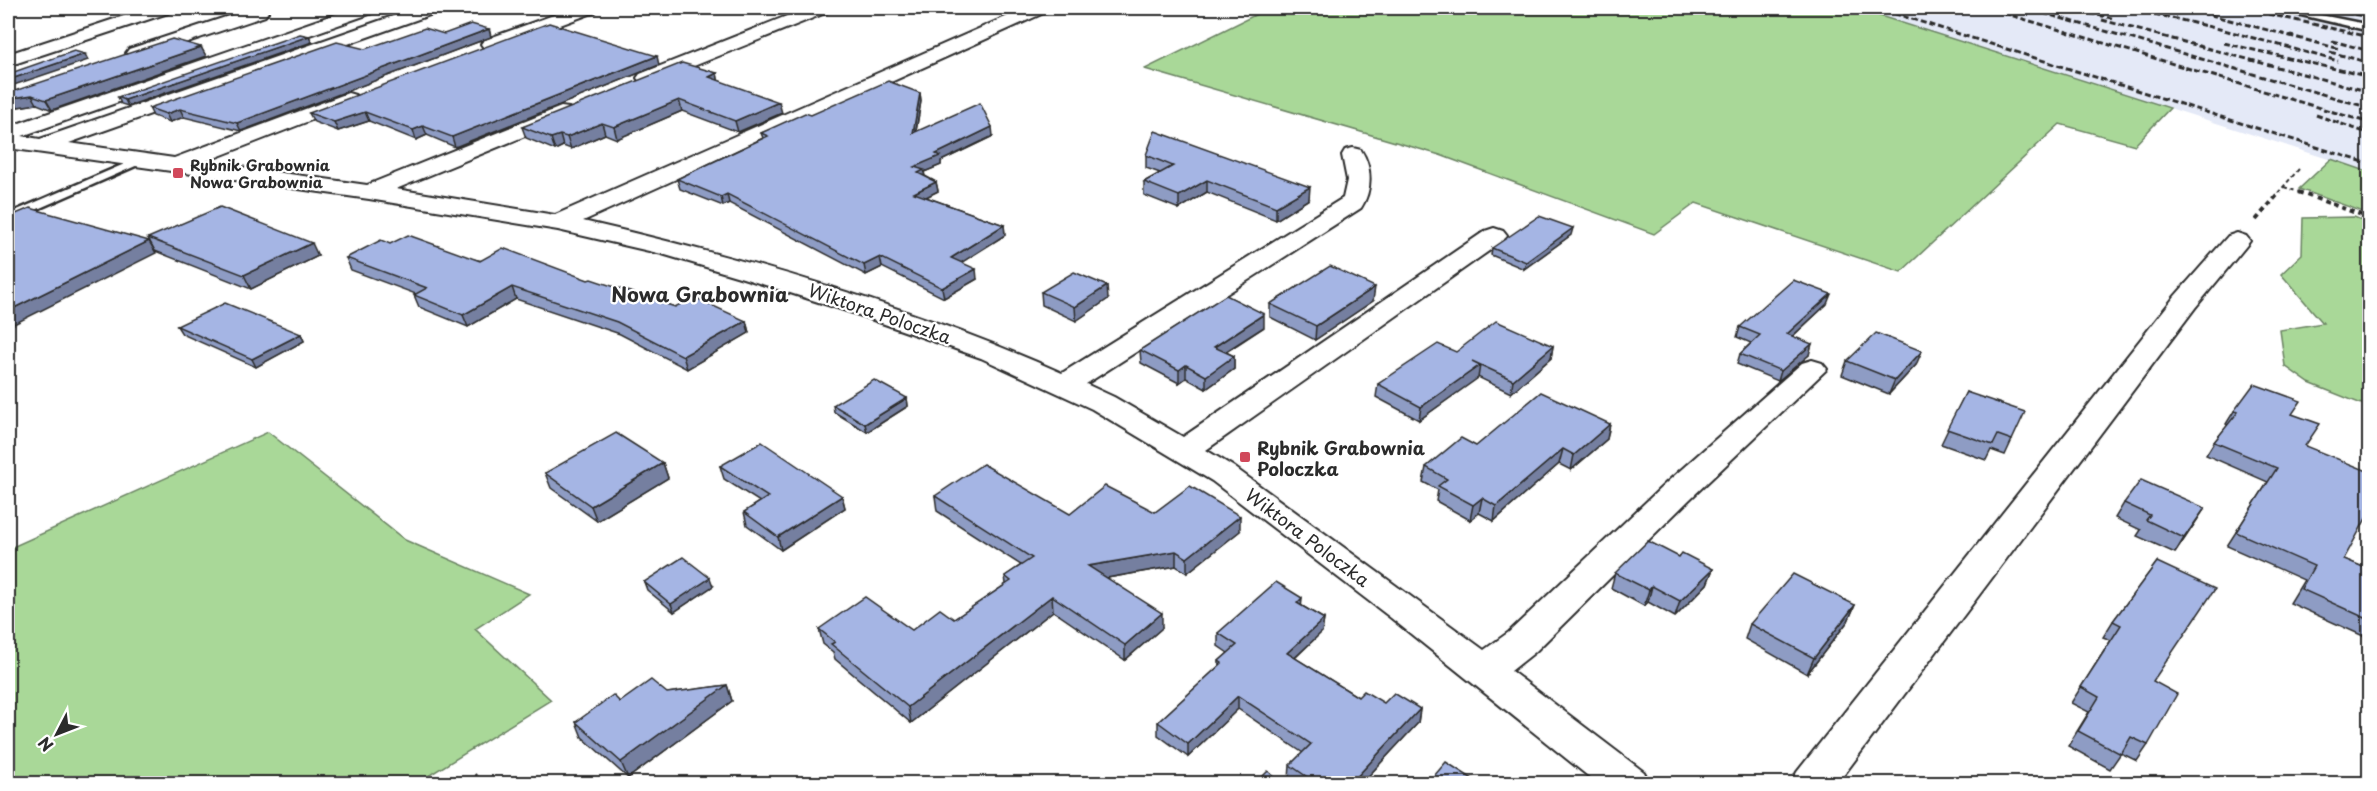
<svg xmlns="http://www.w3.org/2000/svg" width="2377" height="791" viewBox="0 0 2377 791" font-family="'Playpen Sans',sans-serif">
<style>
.built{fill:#e4e9f7}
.green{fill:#a9d898;stroke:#6a8262;stroke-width:1.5}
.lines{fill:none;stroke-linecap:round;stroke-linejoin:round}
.lane-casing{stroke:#2b2b2b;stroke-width:5}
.street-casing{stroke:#2b2b2b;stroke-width:4}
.path-far2{stroke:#2b2b2b;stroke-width:2;stroke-dasharray:4 3;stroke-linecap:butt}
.path-far1{stroke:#2b2b2b;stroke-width:4;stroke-dasharray:5 4;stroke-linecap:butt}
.path{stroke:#2b2b2b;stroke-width:4.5;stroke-dasharray:8 5;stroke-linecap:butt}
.lane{fill:#fff;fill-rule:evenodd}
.street{fill:#fff;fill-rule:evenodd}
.rail{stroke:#2b2b2b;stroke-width:3;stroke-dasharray:6 3;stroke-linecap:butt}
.wall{fill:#8e9cc4;stroke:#2b2b2b;stroke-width:1.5}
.shaded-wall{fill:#747fa0;stroke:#2b2b2b;stroke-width:1.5}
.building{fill:#a5b5e4;stroke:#2b2b2b;stroke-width:1.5}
.poi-dot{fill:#d1495b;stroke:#fff;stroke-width:2}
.labels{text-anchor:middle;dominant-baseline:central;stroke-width:4.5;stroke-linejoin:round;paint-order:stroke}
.far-poi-label{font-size:15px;font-weight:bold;fill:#2b2b2b;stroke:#fff;text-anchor:start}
.street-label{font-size:18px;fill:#2b2b2b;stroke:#fff}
.poi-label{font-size:18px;font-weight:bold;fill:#2b2b2b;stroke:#fff;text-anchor:start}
.neighbourhood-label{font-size:20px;font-weight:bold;fill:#2b2b2b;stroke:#fff}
</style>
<rect width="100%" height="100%" fill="#fff"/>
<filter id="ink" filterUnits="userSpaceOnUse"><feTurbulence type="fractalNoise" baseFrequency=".0167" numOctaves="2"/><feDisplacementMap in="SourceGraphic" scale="12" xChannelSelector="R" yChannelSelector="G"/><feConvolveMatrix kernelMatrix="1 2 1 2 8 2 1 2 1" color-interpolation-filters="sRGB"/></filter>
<g filter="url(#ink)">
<path class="built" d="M1855,8H2369V172L2079,79Z"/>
<g class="green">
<path d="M1269,8H1855L2170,108L2135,145L2060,124L1901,272L1696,203L1654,234L1440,155L1145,69Z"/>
<path d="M2331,159L2369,172V214L2299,189Z"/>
<path d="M2354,217L2369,223V407L2309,383L2285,366L2280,330L2323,323L2281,274L2302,254L2303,218Z"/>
<path d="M268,432L405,540L529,594L475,629L551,700L417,783H8V549Z"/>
</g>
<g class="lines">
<defs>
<g id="lane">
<path d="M2271,8H2286L2370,25V31Z"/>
<path d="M143,156L147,157V161L8,222V214Z"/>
</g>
<g id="street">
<path d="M148,8H174L171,12L8,66V54Z"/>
<path d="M253,8H263L268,12L265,16L143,57H129L126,53L129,49Z"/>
<path d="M353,8H378L375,12L22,136L40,139L416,8H441L438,12L69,143L174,158L348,93L355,95L358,99L355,103L204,162L367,185L561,107L569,108L572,113L569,118L396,189L555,215L1026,8H1049L1046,12L583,221C745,258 909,305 1062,373L1343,198L1347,180L1342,155L1345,150L1353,148L1361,150C1373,168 1372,191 1361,208L1086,384L1114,397L1183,437L1485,231L1494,228L1503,231L1507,236L1503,241L1206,450L1234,467L1484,650L1509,632L1666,483L1802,363L1812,360L1822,363L1827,369L1690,499L1535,652L1511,671L1644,772L1650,784H1598L1391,618L1212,481L1092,409L981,358L856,314L743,278L662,254L558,230L369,199L8,148V127Z"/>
<path d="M573,8H598L595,12L498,48H484L481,44L484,40Z"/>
<path d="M807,8H831L828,12L654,82H640L637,78L640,74Z"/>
<path d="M2237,233L2246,236L2250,241L2246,246L2195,308L1837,784H1791L1797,772L2175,296L2228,236Z"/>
</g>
</defs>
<use href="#lane" class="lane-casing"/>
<use href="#street" class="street-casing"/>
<g class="path-far2">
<path d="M2284,187L2302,193"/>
<path d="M2278,193L2299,169"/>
</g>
<g class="path-far1">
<path d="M2298,192L2370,218"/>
<path d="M2256,220L2280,192"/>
</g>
<path class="path" d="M465,784L477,775"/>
<use href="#lane" class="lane"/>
<use href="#street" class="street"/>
<g class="rail">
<path d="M1877,8L2370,164"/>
<path d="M1987,8L2370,123"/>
<path d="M2026,8L2370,108"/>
<path d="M2063,8L2112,18"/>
<path d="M2128,8L2224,30L2338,61"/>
<path d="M2184,8L2340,49"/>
<path d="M2242,8L2370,37"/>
<path d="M2319,8L2370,17"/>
<path d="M2102,20L2370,92"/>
<path d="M2332,41L2370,51"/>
<path d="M2224,43L2370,77"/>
<path d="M2330,52L2370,63"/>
<path d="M2316,115L2370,134"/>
</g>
</g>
<g class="wall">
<path d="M489,29L491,37L241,131L184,117L170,122L153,116L149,108L365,49L444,34Z"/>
<path d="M309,36L312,42L128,106L121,104L118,97Z"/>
<path d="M201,47L206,56L52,110L37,104L18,107L13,103L8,93Z"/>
<path d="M659,65L455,147L427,135L416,140L369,121L338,131L314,122L309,113Z"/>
<path d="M717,73L718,80L782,113L738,132L682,111L617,139L605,134L571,149L563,146L555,150L526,138L522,127Z"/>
<path d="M920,93L921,101L916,132L993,136L941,161V165L924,172L925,176L936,182L938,191L926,197L1004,225L1005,235L961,262L977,279L944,298L882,267L866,275L729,203L723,206L680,189L677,179L763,138L761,133L811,115Z"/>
<path d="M1146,155L1309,199L1276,220L1207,192L1179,209L1144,195V182L1160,173L1146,168Z"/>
<path d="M1571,235L1524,269L1491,255L1492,248Z"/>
<path d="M148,238L318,256L251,289L155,251Z"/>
<path d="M390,244L588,280L675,307L746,321L749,333L687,369L620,334L516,299L468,327L419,307L414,295L416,294L351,270L346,258Z"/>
<path d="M1041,292L1108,299L1076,321L1042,305Z"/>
<path d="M1373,301L1315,340L1270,317V304Z"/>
<path d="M1827,304L1793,336L1809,355L1778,381L1737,364L1740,354L1751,343L1737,337L1740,327Z"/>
<path d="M177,326L301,334L304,341L256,367L182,334Z"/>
<path d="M1264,327L1226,352L1234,356V369L1206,389L1186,378L1179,383L1141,363L1140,350Z"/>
<path d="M1553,346L1551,358L1511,393L1478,377L1419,420L1376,397L1378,384L1456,352Z"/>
<path d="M1847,361L1916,365L1889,394L1842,375Z"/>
<path d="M1966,392L2012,440L2005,455L1991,450L1986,460L1941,444Z"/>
<path d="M907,398L908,406L867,432L834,412L833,405Z"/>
<path d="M2234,411L2292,414L2305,446L2344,559L2370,570V639L2290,603L2304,580L2227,546L2268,482L2206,455L2214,442L2228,425L2226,424Z"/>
<path d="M1610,424L1607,439L1571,470L1559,464L1494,521L1479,513L1470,520L1436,501L1438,490L1423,482L1426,467L1476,446Z"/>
<path d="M663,463L668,478L597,521L551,488L545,473Z"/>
<path d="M720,466L842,496L845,508L781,550L747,525L744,512L760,502L724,479Z"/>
<path d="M935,496L1070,514L1155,512L1240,531L1187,573L1176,566L1107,578L1162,628L1125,660L1053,611L911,723L835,659L833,652L823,644L819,629L912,630L954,619L1006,584L1005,576L1021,565L937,511Z"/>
<path d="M2124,503L2205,508L2175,553L2137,536L2141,530L2115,518Z"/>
<path d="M1679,557L1713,569L1707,584L1675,617L1648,602L1644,606L1611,588L1615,573Z"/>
<path d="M2157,562L2153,681L2148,745L2137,761L2121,753L2110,769L2068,746L2089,712L2071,703L2111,640L2103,637L2113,621Z"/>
<path d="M644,582L713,586L674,612L647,590Z"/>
<path d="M1855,605L1848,621L1807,674L1745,639L1750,624Z"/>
<path d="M1302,606L1324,619L1322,632L1295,658L1358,697L1384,703L1420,709L1418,723L1362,783H1296L1289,779L1290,765L1303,753L1238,709L1188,757L1158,735V722L1219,666V661L1228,653L1218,646V633Z"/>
<path d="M727,685L732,701L628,778L582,737L576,722L620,702L667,693Z"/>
</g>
<g class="shaded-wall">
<path d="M489,29L491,37L241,131L237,123Z"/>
<path d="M309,36L312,42L128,106L125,100Z"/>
<path d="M201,47L206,56L52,110L46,100Z"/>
<path d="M85,54L88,60L8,87V80Z"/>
<path d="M657,56L659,65L455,147L452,137Z"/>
<path d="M717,73L719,84L709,77Z"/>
<path d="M920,93L921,101L914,142L913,133Z"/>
<path d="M32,95L37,104L18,107L13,98Z"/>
<path d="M679,100L682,111L617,139L614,127Z"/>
<path d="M779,102L782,113L738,132L735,121Z"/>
<path d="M180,109L184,117L170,122L166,114Z"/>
<path d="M365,112L369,121L338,131L334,122Z"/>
<path d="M602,123L605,134L571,149L567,137Z"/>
<path d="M423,126L427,135L416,140L413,130Z"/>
<path d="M992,127L993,136L941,161V165L924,172L925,180L919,183L914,167L936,154Z"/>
<path d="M560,135L563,146L555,150L551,138Z"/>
<path d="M1207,180V192L1179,209V196Z"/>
<path d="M936,182L938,191L916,202L914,193Z"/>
<path d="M1310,187L1309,199L1276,220V207Z"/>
<path d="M727,194L729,203L723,206L721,197Z"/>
<path d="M1004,225L1005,235L953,268L951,258Z"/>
<path d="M1573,228L1571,235L1524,269L1526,262Z"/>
<path d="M149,241L156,253L8,327V311Z"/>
<path d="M312,243L318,256L251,289L244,275Z"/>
<path d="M880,257L882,267L866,275L864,265Z"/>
<path d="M976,269L977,279L944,298L942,288Z"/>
<path d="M1107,286L1108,299L1076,321L1075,307Z"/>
<path d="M512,287L516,299L468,327L463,315Z"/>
<path d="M1375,287L1373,301L1315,340L1316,326Z"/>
<path d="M1831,294L1827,304L1784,344L1787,334Z"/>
<path d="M1264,314V327L1214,359V347Z"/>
<path d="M746,321L749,333L687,369L683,356Z"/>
<path d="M301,334L304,341L256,367L252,359Z"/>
<path d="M1812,344L1809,355L1778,381L1781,371Z"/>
<path d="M1553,346L1551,358L1511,393L1513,380Z"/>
<path d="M1922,351L1916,365L1889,394L1895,380Z"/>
<path d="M1234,356V369L1206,389V376Z"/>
<path d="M1186,365V378L1179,383V370Z"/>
<path d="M1480,365L1478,378L1419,420L1421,407Z"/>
<path d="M907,398L908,406L867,432L865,424Z"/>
<path d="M1610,424L1607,439L1571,470L1574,455Z"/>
<path d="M1563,449L1559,464L1494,521L1496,506Z"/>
<path d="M663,463L668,478L597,521L591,506Z"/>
<path d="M842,496L845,508L781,550L778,537Z"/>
<path d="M1482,498L1479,513L1470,520L1473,505Z"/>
<path d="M2205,508L2175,553L2184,538Z"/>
<path d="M1240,516V531L1187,573V558Z"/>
<path d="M1176,551V566L1089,581L1088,566Z"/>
<path d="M1713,569L1707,584L1675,617L1680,601Z"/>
<path d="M710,578L713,586L674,612L671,604Z"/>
<path d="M1652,586L1648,602L1644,606L1649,590Z"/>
<path d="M1052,596L1053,611L911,723L908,707Z"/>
<path d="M1302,598L1301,611L1297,603Z"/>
<path d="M1855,605L1848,621L1807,674L1814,658Z"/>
<path d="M1162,613V628L1125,660V645Z"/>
<path d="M1324,619L1322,632L1286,666L1287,653Z"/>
<path d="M727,685L732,701L628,778L621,762Z"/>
<path d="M1238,696V709L1188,757V744Z"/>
<path d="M1420,709L1418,723L1362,783H1351Z"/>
</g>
<g class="building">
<path d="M549,23L657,56L452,137L423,126L413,130L365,112L334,122L309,113Z"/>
<path d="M471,24L489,29L237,123L180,109L166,114L149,108L337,42L365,49L425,28L444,34Z"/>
<path d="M300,34L309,36L125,100L118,97Z"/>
<path d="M172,39L201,47L46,100L32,95L13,98L8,93Z"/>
<path d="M74,51L85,54L8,80V74Z"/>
<path d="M682,63L717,73L709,77L779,102L735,121L679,100L614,127L602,123L567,137L560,135L551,138L522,127Z"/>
<path d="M888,81L920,93L913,133L980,103L992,127L936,154L940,156L914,167L924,170L918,173L936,182L914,193L1004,225L951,258L976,269L942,288L880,257L864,265L727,194L721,197L677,179L768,136L761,133L805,113L811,115Z"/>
<path d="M1155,131L1310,187L1276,207L1207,180L1179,196L1144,182L1173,166L1146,155Z"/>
<path d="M220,207L312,243L244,275L148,238Z"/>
<path d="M30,208L149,241L8,311V211L16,214Z"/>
<path d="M1539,216L1573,228L1526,262L1492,248Z"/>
<path d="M408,235L480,261L503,248L588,280L591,279L675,307L694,297L746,321L683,356L617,322L512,287L463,315L414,295L427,288L346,258L381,240L390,244Z"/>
<path d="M1330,266L1375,287L1316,326L1270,304Z"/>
<path d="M1074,272L1107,286L1075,307L1041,292Z"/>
<path d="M1793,280L1831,294L1787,334L1812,344L1781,371L1740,354L1760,335L1740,327Z"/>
<path d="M1226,295L1264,314L1214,347L1234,356L1206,376L1186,365L1179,370L1140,350Z"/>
<path d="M225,303L301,334L252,359L177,326Z"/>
<path d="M1496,321L1553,346L1513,380L1472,361L1480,365L1421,407L1378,384L1438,344L1456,352Z"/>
<path d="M1876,333L1922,351L1895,380L1847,361Z"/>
<path d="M874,380L907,398L865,424L833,405Z"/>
<path d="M2254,384L2301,401L2292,414L2320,424L2305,446L2370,472V511L2344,559L2370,570V620L2301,589L2314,566L2236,532L2277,468L2214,442L2238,412L2234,411Z"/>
<path d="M1541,392L1610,424L1574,455L1563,449L1496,506L1482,498L1473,505L1438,486L1447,479L1426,467L1461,438L1476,446Z"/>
<path d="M1966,392L2025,412L2012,440L1998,435L1993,445L1947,429Z"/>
<path d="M616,433L663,463L591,506L545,473Z"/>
<path d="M762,442L842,496L778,537L744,512L768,497L720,466Z"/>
<path d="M983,464L1070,514L1105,486L1155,512L1190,486L1240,516L1187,558L1176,551L1088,566L1162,613L1125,645L1052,596L908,707L831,644L835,642L819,629L865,597L912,630L940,609L954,619L1011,581L1005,576L1032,558L935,496Z"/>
<path d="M2141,480L2205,508L2184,538L2146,520L2150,515L2124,503Z"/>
<path d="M1648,541L1679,557L1682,553L1713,569L1680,601L1652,586L1649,590L1615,573Z"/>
<path d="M683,557L710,578L671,604L644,582Z"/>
<path d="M2157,562L2215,589L2153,681L2177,694L2148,745L2131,737L2121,754L2078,731L2099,697L2081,687L2121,625L2113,621Z"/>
<path d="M1793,574L1855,605L1814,658L1750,624Z"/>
<path d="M1276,582L1302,598L1297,603L1324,619L1287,653L1358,697L1364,691L1384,703L1394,693L1420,709L1351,783H1340L1337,782L1335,783H1316L1290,765L1311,744L1238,696L1188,744L1158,722L1222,663L1219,661L1237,645L1218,633Z"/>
<path d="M651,680L667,693L727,685L621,762L576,722L613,695L620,702Z"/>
<path d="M1446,762L1479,783H1428Z"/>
<path d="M1268,771L1281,783H1256Z"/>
<path d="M606,779L611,783H600Z"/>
</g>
</g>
<g class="poi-dot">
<rect x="172" y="167" width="12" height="12" rx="3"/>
<rect x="1239" y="451" width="12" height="12" rx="3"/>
</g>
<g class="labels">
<g class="far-poi-label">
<text x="190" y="164">Rybnik Grabownia<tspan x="190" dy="17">Nowa Grabownia</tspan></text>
</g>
<g class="street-label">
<text transform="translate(880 313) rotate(19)">Wiktora Poloczka</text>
<text transform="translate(1308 537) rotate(37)">Wiktora Poloczka</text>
</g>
<g class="poi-label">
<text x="1257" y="447">Rybnik Grabownia<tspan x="1257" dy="21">Poloczka</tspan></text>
</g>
<g class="neighbourhood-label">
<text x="700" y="294">Nowa Grabownia</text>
</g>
</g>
<rect width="2377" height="791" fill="none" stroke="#fff" stroke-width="30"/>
<rect x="15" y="15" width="2347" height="761" fill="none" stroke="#2b2b2b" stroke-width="2" filter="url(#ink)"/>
<g transform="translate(57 734) rotate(228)" stroke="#ffffff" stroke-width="4.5" paint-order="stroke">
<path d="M0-4.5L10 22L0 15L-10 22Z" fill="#2b2b2b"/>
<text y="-9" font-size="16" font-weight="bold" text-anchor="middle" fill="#2b2b2b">N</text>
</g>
</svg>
